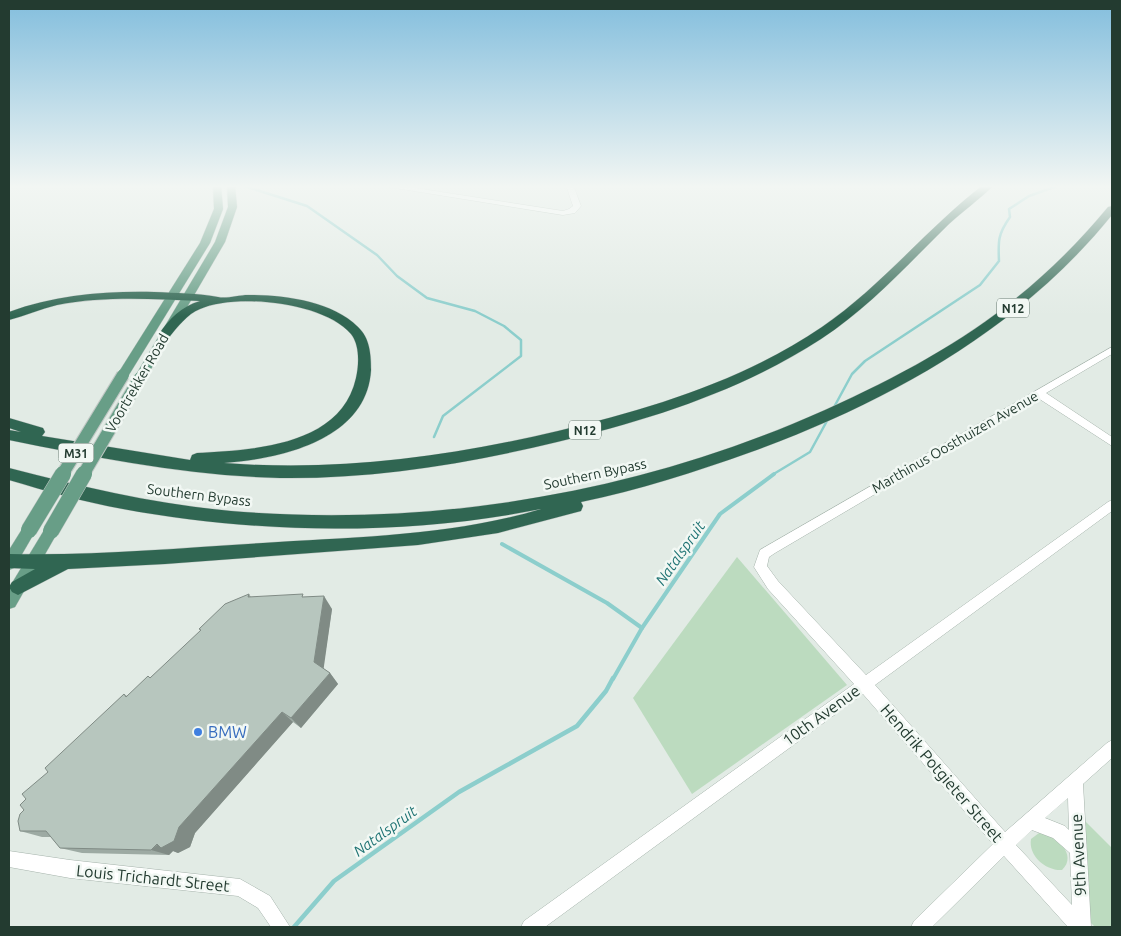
<svg xmlns="http://www.w3.org/2000/svg" width="1121" height="936" viewBox="0 0 1121 936" font-family="Ubuntu,sans-serif">
<style>
.green{fill:#bcdbbf}
.lines{fill:none;stroke-linecap:round;stroke-linejoin:round}
.stream-far2{stroke:#8ccecc;stroke-width:2.5}
.stream-far1{stroke:#8ccecc;stroke-width:4}
.stream{stroke:#8ccecc;stroke-width:4.5}
.minor-casing{stroke:#a5b3ab;stroke-width:1}
.major-casing{stroke:#c1c8c5;stroke-width:1}
.highway-casing{stroke:#c1c8c5;stroke-width:1}
.minor{fill:#fff;fill-rule:evenodd}
.major{fill:#689e87;fill-rule:evenodd}
.highway{fill:#306652;fill-rule:evenodd}
.major-bridge-far1-casing{stroke:#c1c8c5;stroke-width:14;stroke-linecap:butt}
.major-bridge-casing{stroke:#c1c8c5;stroke-width:17;stroke-linecap:butt}
.major-bridge-far1{stroke:#689e87;stroke-width:12}
.major-bridge{stroke:#689e87;stroke-width:16}
.wall{fill:#9daaa3}
.shaded-wall{fill:#808b85}
.building{fill:#b7c6be;stroke:#808b85}
.shop-dot{fill:#3f7fe0;stroke:#f2f8f4;stroke-width:2}
.labels{text-anchor:middle;dominant-baseline:central;stroke-width:5;stroke-linejoin:round;paint-order:stroke}
.shield{fill:#f2f8f4;stroke:#61746b;stroke-width:1}
.shield-label{font-size:12px;font-weight:bold;fill:#233b30}
.street-label{font-size:14px;fill:#233b30;stroke:#f2f8f4}
.water-label{font-size:15px;font-style:italic;fill:#207474;stroke:#f2f8f4}
.near-street-label{font-size:16px;fill:#233b30;stroke:#f2f8f4}
.near-shop-label{font-size:16px;fill:#366cbe;stroke:#f2f8f4;text-anchor:start}
</style>
<rect width="100%" height="100%" fill="#e2ebe5"/>
<g class="green">
<path d="M737,557L847,685L692,794L633,698Z"/>
<path d="M1079,815L1112,848V927H1095L1086,918Z"/>
<path d="M1039,833C1056,834 1078,855 1062,870C1046,871 1028,856 1031,839Z"/>
</g>
<g class="lines">
<g class="stream-far2">
<path d="M241,185L307,206L377,255L397,276L427,298L475,311L504,326L521,340V356L443,416L434,437"/>
<path d="M833,409L852,374L865,361L980,285L999,261C998,241 998,234 1010,217L1009,209L1029,196L1060,185"/>
<path d="M772,475L810,452L828,419"/>
</g>
<g class="stream-far1">
<path d="M502,544L607,603L642,628"/>
<path d="M613,679L642,628L720,514L774,474"/>
</g>
<path class="stream" d="M294,927L334,881L459,792L577,726L606,691L613,678"/>
<defs>
<g id="minor">
<path d="M377,185H396L563,211L569,209L573,206L566,185H573L581,206L575,213L563,215Z"/>
<path d="M1112,347V354L1046,393L1112,437V446L1038,398L775,553L769,557L767,566L778,581L866,675L1108,502L1112,500V511L875,685L1005,832L1107,743L1112,740V758L1083,784L1091,927H1068L1004,856L932,927H911L914,921L993,844L863,694L545,927H521L524,921L854,684L768,589L754,567L760,550ZM1068,798L1069,830L1065,826L1045,818ZM1032,830L1053,838L1070,853L1072,905L1016,845Z"/>
<path d="M9,851L70,860L240,879L270,896L290,927H271L258,908L238,896L70,878L9,867Z"/>
</g>
<g id="major">
<path d="M213,185H221L223,209L210,243L127,378H119L117,375L200,243L214,209Z"/>
<path d="M227,185H235L237,207L225,242L144,381H136L134,378L215,242L228,207Z"/>
<path d="M29,524L34,526L36,530L14,568L9,570V550L24,526Z"/>
<path d="M51,525L56,527L58,531L56,535L15,607L9,609V588L46,527Z"/>
</g>
<g id="highway">
<path d="M983,185H994C980,199 963,211 949,224C908,264 870,307 821,339C741,391 649,420 557,442C466,464 374,479 280,478C189,476 98,458 9,440V430L21,432L9,428V418L43,428L45,432L42,436L190,460L192,455L197,453C253,450 341,446 356,378C359,365 360,345 351,334C324,302 236,293 200,309C187,314 178,327 169,337L165,338L159,334C169,319 182,306 200,301C152,299 104,296 57,305C40,309 25,316 9,320V312C56,295 104,291 154,292C175,293 198,293 218,297C226,299 239,295 248,295C284,295 332,301 358,327C370,338 371,355 371,370C367,440 280,459 224,463C337,472 448,457 558,431C650,409 743,381 822,327C882,286 926,229 983,185Z"/>
<path d="M1112,206V215C1019,330 888,402 751,452C695,472 639,490 581,502L583,506L581,511L498,533L418,545L165,564L68,569L18,595L12,592L9,587L12,582L35,569L9,568V554C94,556 178,548 263,543C355,537 452,536 541,509C405,536 259,534 123,509C84,502 46,491 9,480V468C83,487 154,504 231,511C434,528 640,493 825,410C940,358 1027,305 1108,207Z"/>
</g>
</defs>
<use href="#minor" class="minor-casing"/>
<use href="#major" class="major-casing"/>
<use href="#highway" class="highway-casing"/>
<use href="#minor" class="minor"/>
<use href="#major" class="major"/>
<use href="#highway" class="highway"/>
<defs>
<g id="major-bridge-far1">
<path d="M62,475L123,375"/>
<path d="M83,475L140,378"/>
</g>
<g id="major-bridge">
<path d="M29,530L63,474"/>
<path d="M51,531L84,474"/>
</g>
</defs>
<use href="#major-bridge-far1" class="major-bridge-far1-casing"/>
<use href="#major-bridge" class="major-bridge-casing"/>
<use href="#major-bridge-far1" class="major-bridge-far1"/>
<use href="#major-bridge" class="major-bridge"/>
</g>
<path class="wall" d="M249,594L251,597H305L332,609L323,668L330,673L338,684L301,728L293,722L195,833L190,847L178,853L173,851L169,855L82,853L60,848L51,837H42L20,831L26,799L48,772L124,694L127,696L150,678Z"/>
<g class="shaded-wall">
<path d="M324,596L332,609L323,673L314,662Z"/>
<path d="M330,673L338,684L301,728L291,718Z"/>
<path d="M282,712L293,722L195,833L190,847L178,853L173,851L169,855L151,850L179,827Z"/>
</g>
<path class="building" d="M249,594L248,597L303,594L302,597L324,596L314,662L330,673L291,718L282,712L179,827L174,841L161,848L157,844L151,850L60,848L46,831H20L18,821L20,814L24,810L20,805L26,799L22,794L48,772L45,768L124,694L126,697L148,676L150,678L201,630L199,629L225,604Z"/>
<linearGradient id="sky" x2="0" y2="1"><stop stop-color="#83bedd"/><stop offset="0.59" stop-color="#f2f6f3"/><stop offset="1" stop-color="#f2f6f3" stop-opacity="0"/></linearGradient>
<rect width="1121" height="316" fill="url(#sky)"/>
<circle class="shop-dot" cx="198" cy="732" r="5"/>
<g class="labels">
<g class="shield">
<rect x="997" y="298.5" width="32" height="19" rx="4"/>
<rect x="569" y="420.5" width="32" height="19" rx="4"/>
<rect x="58.5" y="443.5" width="35" height="19" rx="4"/>
</g>
<g class="shield-label">
<text x="1013" y="308">N12</text>
<text x="585" y="430">N12</text>
<text x="76" y="453">M31</text>
</g>
<g class="street-label">
<text transform="translate(137 383) rotate(-60)">Voortrekker Road</text>
<text transform="translate(955 442) rotate(-30)">Marthinus Oosthuizen Avenue</text>
<text transform="translate(595 474) rotate(-12)">Southern Bypass</text>
<text transform="translate(199 495) rotate(7)">Southern Bypass</text>
</g>
<g class="water-label">
<text transform="translate(680 553) rotate(-55)">Natalspruit</text>
<text transform="translate(385 831) rotate(-36)">Natalspruit</text>
</g>
<g class="near-street-label">
<text transform="translate(821 715) rotate(-36)">10th Avenue</text>
<text transform="translate(942 773) rotate(49)">Hendrik Potgieter Street</text>
<text transform="translate(1078 855) rotate(-93)">9th Avenue</text>
<text transform="translate(153 878) rotate(6)">Louis Trichardt Street</text>
</g>
<g class="near-shop-label">
<text x="208" y="732">BMW</text>
</g>
</g>
<rect width="1121" height="936" fill="none" stroke="#233b30" stroke-width="20"/>
</svg>
